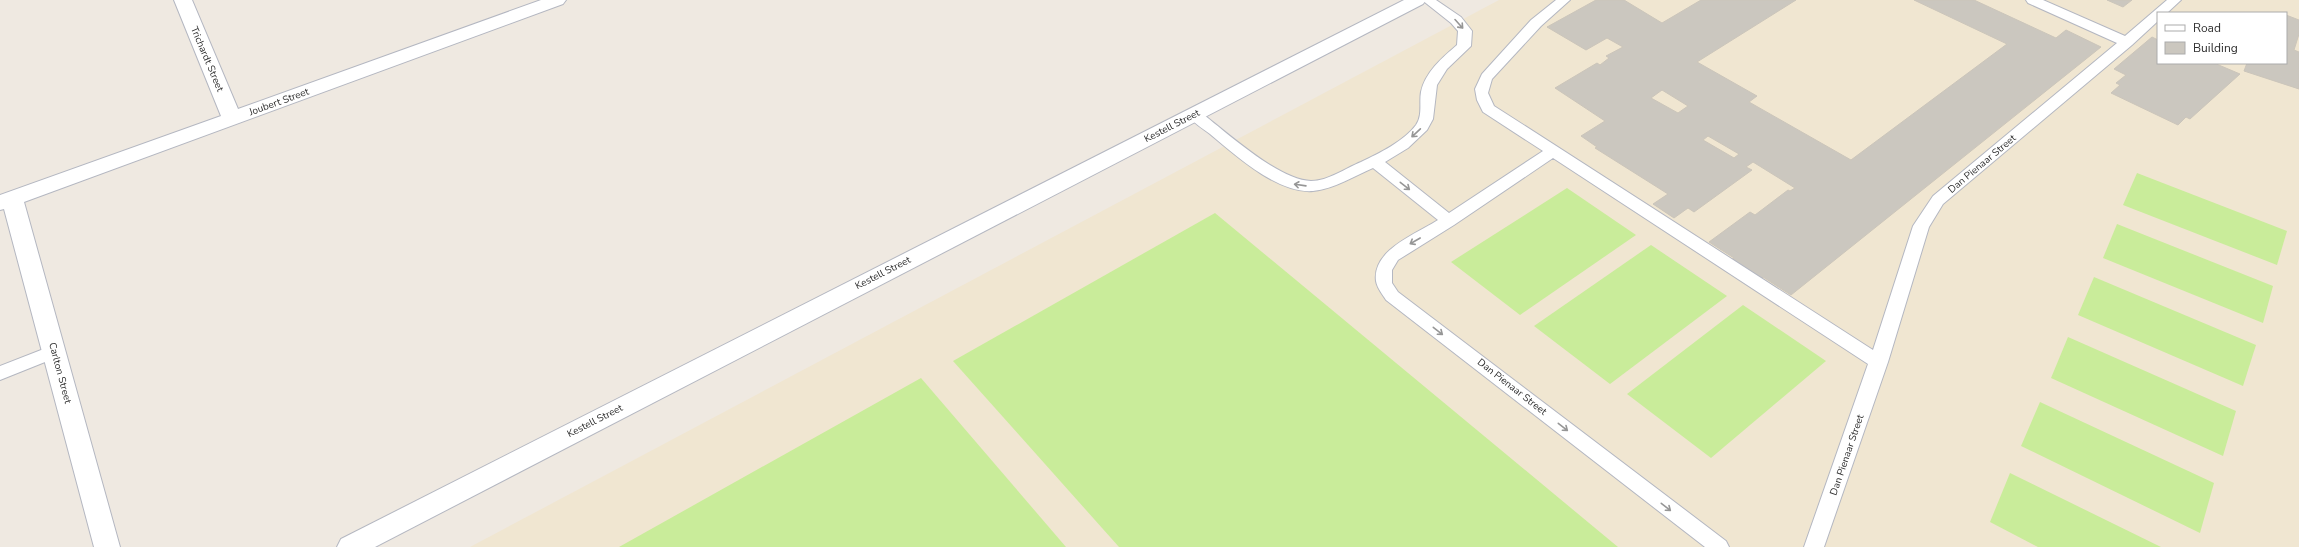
<svg xmlns="http://www.w3.org/2000/svg" width="2299" height="547" viewBox="0 0 2299 547" font-family="'Nunito Sans',sans-serif">
<style>
.education{fill:#f0e6d1;fill-rule:evenodd}
.pitch{fill:#c9ec9a}
.building{fill:#cbc7bf;stroke:#cbc5ba;fill-rule:evenodd}
.lines{fill:none;stroke-linecap:round;stroke-linejoin:round}
.lane-casing{stroke:#b4b7c1;stroke-width:2}
.street-casing{stroke:#b4b7c1;stroke-width:2}
.lane{fill:#fff;fill-rule:evenodd}
.street{fill:#fff;fill-rule:evenodd}
.oneway{stroke:#969696}
.labels{text-anchor:middle;dominant-baseline:central;stroke-width:3;stroke-linejoin:round;paint-order:stroke}
.street-label{font-size:10px;fill:#2e2e2e;stroke:#fff}
</style>
<rect width="100%" height="100%" fill="#efe9e1"/>
<path class="education" d="M1499,0H2299V547H470ZM2158,13H2286V63H2158Z"/>
<g class="pitch">
<path d="M2137,173L2287,231L2277,265L2123,205Z"/>
<path d="M1567,188L1636,235L1520,315L1451,262Z"/>
<path d="M1215,213L1618,547H1119L953,361Z"/>
<path d="M2117,224L2273,286L2263,323L2103,258Z"/>
<path d="M1651,245L1727,296L1610,384L1534,326Z"/>
<path d="M2094,277L2256,345L2243,386L2078,315Z"/>
<path d="M1743,305L1826,361L1711,458L1627,394Z"/>
<path d="M2068,337L2236,411L2223,456L2051,378Z"/>
<path d="M921,378L1066,547H619Z"/>
<path d="M2040,402L2214,483L2200,533L2021,446Z"/>
<path d="M2010,473L2161,547H2038L1990,522Z"/>
</g>
<g class="building">
<path d="M1596,0H1624L1662,23L1701,0H1796L1697,62L1757,96L1749,102L1851,160L2007,44L1914,0H1974L2056,38L2066,30L2101,47L1791,295L1763,277L1761,279L1731,260L1734,258L1709,242L1750,212L1755,215L1788,190L1790,191L1795,188L1753,162L1746,167L1752,170L1694,212L1688,208L1674,218L1653,204L1668,194L1595,148L1597,147L1581,136L1605,121L1555,88L1597,63L1600,65L1609,58L1606,56L1623,47L1607,38L1586,50L1547,27ZM1662,90L1688,106L1678,113L1651,98ZM1708,136L1739,154L1734,158L1703,140Z"/>
<path d="M2107,0H2132L2123,7Z"/>
<path d="M2286,15L2299,20V34L2294,50L2299,52V89L2244,71L2247,63H2286Z"/>
<path d="M2152,37L2158,40V63H2214L2240,74L2190,119L2186,117L2178,125L2111,93L2120,85L2116,83L2126,75L2114,69Z"/>
</g>
<g class="lines">
<defs>
<g id="lane">
<path d="M1422,0H1436L1461,17L1472,31L1471,46L1447,69L1437,85L1433,119L1427,130L1408,148L1385,162L1449,213L1543,151L1483,112L1477,100L1475,89L1482,74L1531,20L1556,0H1570L1541,26L1492,79L1488,93L1494,106L1873,350L1913,226L1933,196L2117,43L2028,3L2026,0H2043L2125,36L2167,0H2181L2167,13H2158V21L2132,45L1943,204L1929,227L1888,362L1824,547H1804L1868,364L1553,158L1454,225L1398,260L1392,270V283L1398,292L1726,541L1729,547H1705L1386,300C1383,295 1377,288 1376,281C1372,250 1416,234 1438,220L1373,168C1354,176 1334,189 1313,191C1278,194 1235,155 1210,134C1202,128 1192,122 1187,114L1194,110L1199,111C1225,131 1278,180 1311,181C1328,181 1346,168 1361,162C1380,153 1404,141 1416,125C1423,115 1419,102 1421,92C1425,72 1443,57 1457,45L1458,31L1451,23Z"/>
<path d="M54,345L60,346L62,351L60,356L0,380V366Z"/>
</g>
<g id="street">
<path d="M174,0H192L238,109L541,0H566L563,4L24,202L120,547H94L4,209L0,210V195L221,116Z"/>
<path d="M1404,0H1426L1423,4L375,547H337L341,539Z"/>
</g>
</defs>
<use href="#lane" class="lane-casing"/>
<use href="#street" class="street-casing"/>
<use href="#lane" class="lane"/>
<use href="#street" class="street"/>
</g>
<defs><path id="oneway-shaft" d="M-6 0H5M1.5-3L5.5 0L1.5 3" fill="none" stroke-width="1.6" stroke-linecap="round" stroke-linejoin="round"/></defs>
<g class="oneway">
<use href="#oneway-shaft" transform="translate(1459 24) rotate(48)"/>
<use href="#oneway-shaft" transform="translate(1416 133) rotate(137)"/>
<use href="#oneway-shaft" transform="translate(1300 185) rotate(-172)"/>
<use href="#oneway-shaft" transform="translate(1405 186) rotate(38)"/>
<use href="#oneway-shaft" transform="translate(1415 241) rotate(150)"/>
<use href="#oneway-shaft" transform="translate(1438 331) rotate(38)"/>
<use href="#oneway-shaft" transform="translate(1563 427) rotate(38)"/>
<use href="#oneway-shaft" transform="translate(1666 507) rotate(38)"/>
</g>
<g class="labels">
<g class="street-label">
<text transform="translate(207 59) rotate(67)">Trichardt Street</text>
<text transform="translate(279 102) rotate(-20)">Joubert Street</text>
<text transform="translate(1172 126) rotate(-27)">Kestell Street</text>
<text transform="translate(1982 164) rotate(-40)">Dan Pienaar Street</text>
<text transform="translate(883 273) rotate(-27)">Kestell Street</text>
<text transform="translate(60 373) rotate(75)">Carlton Street</text>
<text transform="translate(1512 387) rotate(38)">Dan Pienaar Street</text>
<text transform="translate(595 421) rotate(-27)">Kestell Street</text>
<text transform="translate(1847 455) rotate(-71)">Dan Pienaar Street</text>
</g>
</g>
<rect x="2157" y="12" width="130" height="52" fill="#ffffff" stroke="#ababab"/>
<rect x="2165" y="25" width="20" height="6" fill="#ffffff" stroke="#ababab"/>
<text x="2193" y="32" font-size="12" fill="#2e2e2e">Road</text>
<rect x="2165" y="42" width="20" height="12" fill="#cbc7bf" stroke="#ababab"/>
<text x="2193" y="52" font-size="12" fill="#2e2e2e">Building</text>
</svg>
